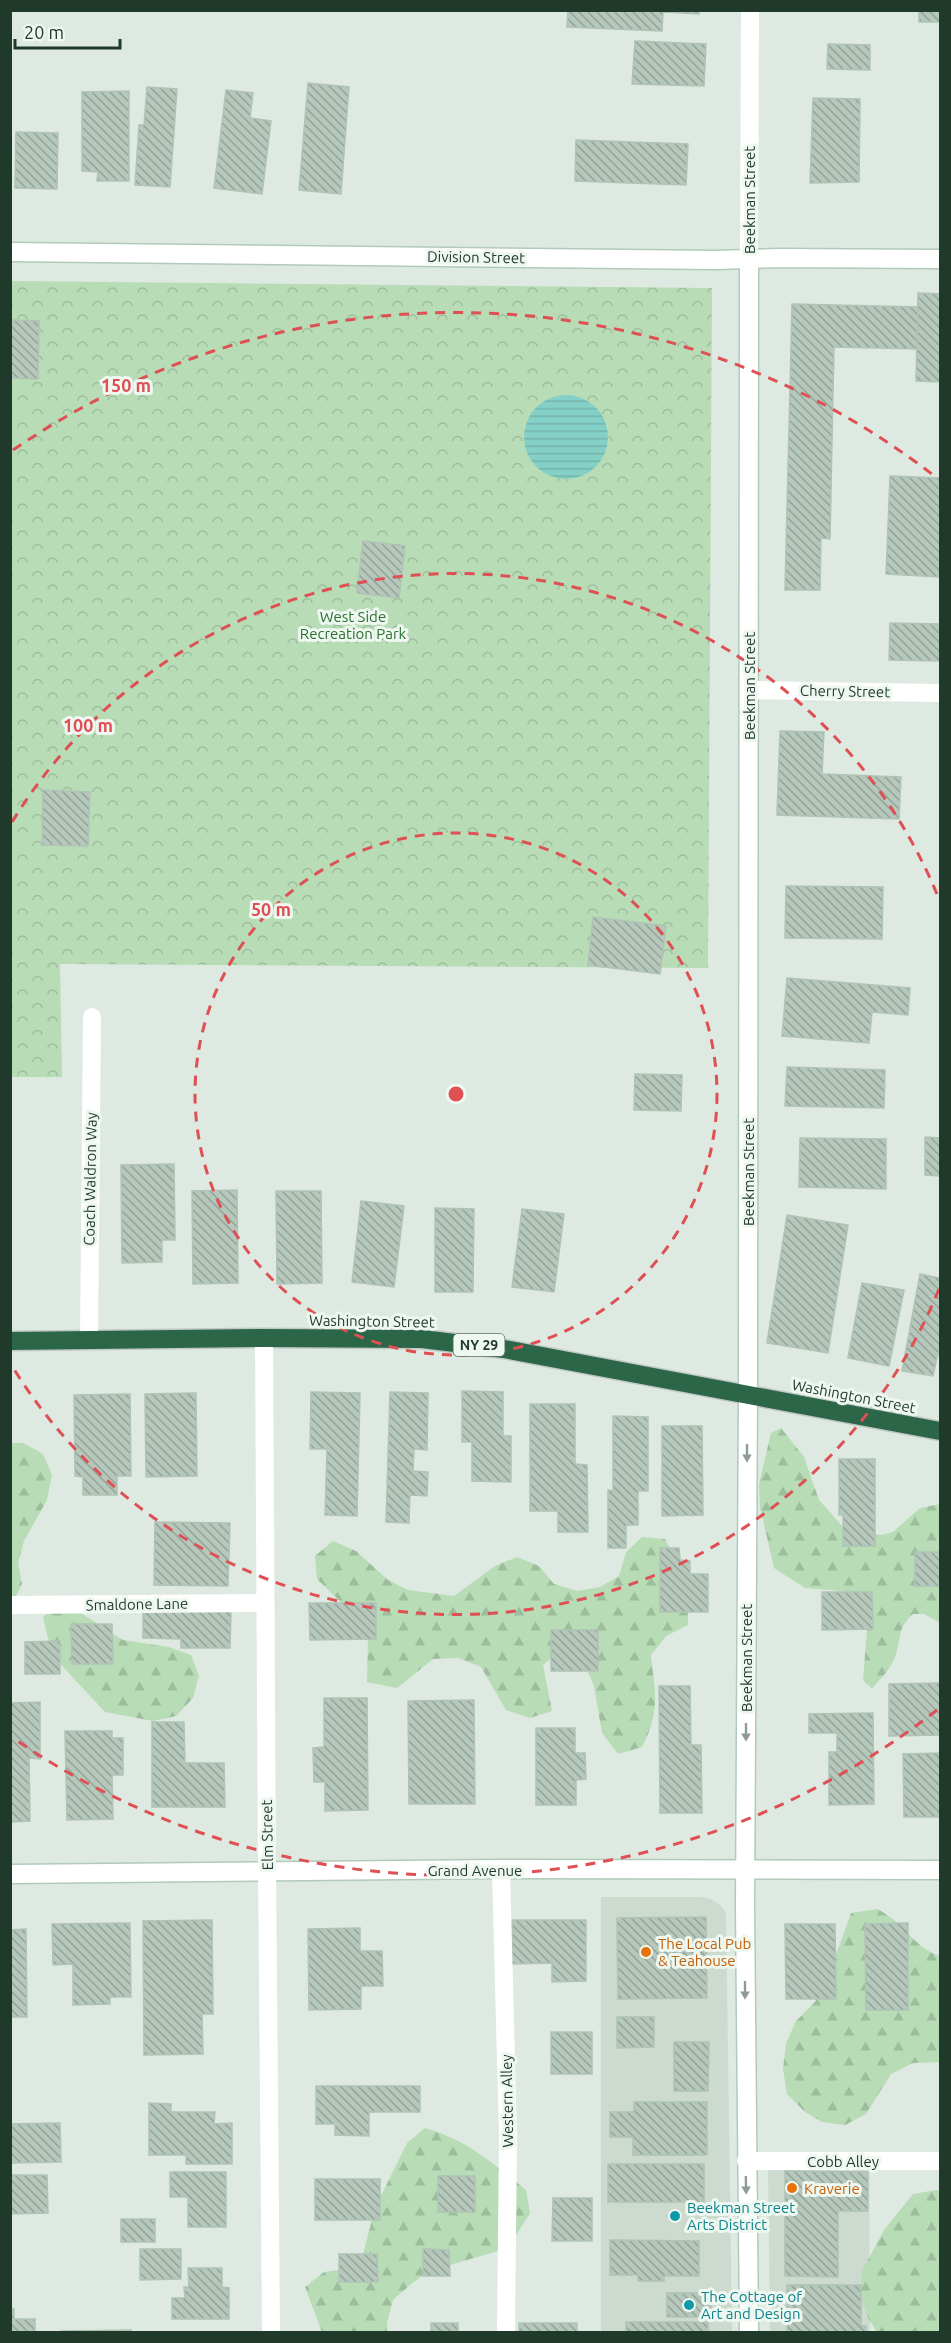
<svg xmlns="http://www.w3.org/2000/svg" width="951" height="2343" viewBox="0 0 951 2343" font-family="Ubuntu,sans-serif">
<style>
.built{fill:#ccdad0}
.forest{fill:url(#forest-firs)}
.park{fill:url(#park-crowns)}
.water{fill:url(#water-rules)}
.building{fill:url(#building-back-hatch);stroke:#b0c3b6;stroke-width:1.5}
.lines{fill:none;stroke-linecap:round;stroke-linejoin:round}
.secondary-casing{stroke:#b1caba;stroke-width:21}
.highway-casing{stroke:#c0c8c4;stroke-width:21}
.lane{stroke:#fff;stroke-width:18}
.street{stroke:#fff;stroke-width:18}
.secondary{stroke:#fff;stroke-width:18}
.highway{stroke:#2b6649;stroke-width:18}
.oneway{fill:#8f9c95}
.ring{fill:none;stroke:#de5054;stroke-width:3;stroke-dasharray:10 8}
.food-dot{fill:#e8710a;stroke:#eef7f0;stroke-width:2}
.culture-dot{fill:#0f9aa8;stroke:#eef7f0;stroke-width:2}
.labels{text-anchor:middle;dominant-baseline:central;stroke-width:6;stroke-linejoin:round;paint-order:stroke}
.shield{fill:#eef7f0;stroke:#5d7266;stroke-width:1.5}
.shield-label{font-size:14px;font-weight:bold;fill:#1f392b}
.street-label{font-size:15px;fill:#1f392b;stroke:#eef7f0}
.park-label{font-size:15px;fill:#297030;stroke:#eef7f0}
.food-label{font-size:15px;fill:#c56008;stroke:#eef7f0;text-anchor:start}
.culture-label{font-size:15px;fill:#0d838f;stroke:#eef7f0;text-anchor:start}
.centre{fill:#de5054;stroke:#eef7f0;stroke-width:3}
.ring-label{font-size:18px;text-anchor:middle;font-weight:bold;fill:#de5054;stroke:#eef7f0;stroke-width:6;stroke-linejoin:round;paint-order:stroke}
</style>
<defs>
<pattern id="forest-firs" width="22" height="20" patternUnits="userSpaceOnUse" patternTransform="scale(1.5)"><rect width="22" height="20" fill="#b7dcb6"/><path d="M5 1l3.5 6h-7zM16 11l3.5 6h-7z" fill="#9dbe9d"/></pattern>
<pattern id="park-crowns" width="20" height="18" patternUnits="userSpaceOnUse" patternTransform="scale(1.5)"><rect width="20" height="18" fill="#b7dcb6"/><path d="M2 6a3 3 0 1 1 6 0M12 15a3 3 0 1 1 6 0" fill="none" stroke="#9dbe9d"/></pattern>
<pattern id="water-rules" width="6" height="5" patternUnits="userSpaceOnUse" patternTransform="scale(1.5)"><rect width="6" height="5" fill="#84d0c6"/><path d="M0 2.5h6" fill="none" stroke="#72b3aa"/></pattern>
<pattern id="building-back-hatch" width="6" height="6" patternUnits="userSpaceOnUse" patternTransform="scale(1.5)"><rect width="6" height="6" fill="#b6c7bc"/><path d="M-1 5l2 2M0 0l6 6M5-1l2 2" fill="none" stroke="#93a399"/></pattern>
</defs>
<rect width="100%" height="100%" fill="#deeae1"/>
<g class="built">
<path d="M601,1897H701L711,1899L720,1905L726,1913L732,2332H601Z"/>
<path d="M869,2167L870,2332H770L768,2168Z"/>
</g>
<g class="forest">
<path d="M781,1428L804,1457L819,1500L844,1528L881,1535L893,1532L920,1508L940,1504V1623L924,1614H913C896,1629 902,1639 895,1657C890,1670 880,1679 872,1689L863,1680L867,1630L861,1606L842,1591L805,1588L774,1568L760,1507L759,1484L771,1433Z"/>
<path d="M11,1443H23L43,1454L52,1475L47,1500L24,1541L18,1563L22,1584L11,1606Z"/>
<path d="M642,1537L665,1539C680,1566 689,1594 688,1625L666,1636L651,1655C655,1694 661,1710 642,1747L618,1754L602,1733L594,1686L584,1662L562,1650L543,1665L552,1711L530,1718L506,1710L481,1667L458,1658L433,1659L397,1688L367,1682L368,1634L353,1614L317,1579L315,1556L333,1541L356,1551L388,1580L408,1590L454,1596L495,1566L517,1557L539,1566L554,1584L577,1591L600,1587L619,1576L626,1552Z"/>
<path d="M62,1601L123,1640L169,1647L191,1655L199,1676L193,1698L176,1716L153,1721L105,1712L63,1667L49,1643L43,1617Z"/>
<path d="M878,1909C885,1914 892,1918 898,1923C912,1937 921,1950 940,1956V2062L913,2063L891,2074L866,2114L845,2125L822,2122L805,2112L787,2094L783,2069L786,2043L796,2021L815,2002L826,1983L851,1913Z"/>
<path d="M425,2128C469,2141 491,2162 526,2190L530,2213L517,2234L498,2251L429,2271L411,2284L393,2300L387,2323V2332H322L305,2287L324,2272L346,2269L363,2254L375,2208L407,2143Z"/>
<path d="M936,2190L940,2191V2332H877L868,2318L861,2295L862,2271L884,2230L913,2194Z"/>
</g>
<path class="park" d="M11,281L712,288L708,968L60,964L62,1077H11Z"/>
<circle class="water" cx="566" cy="437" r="42"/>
<g class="building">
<path d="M568,10H699V14L663,12L662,31L567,27Z"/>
<rect x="919" y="10" width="21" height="12"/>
<path d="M635,41L706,44L704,86L632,84Z"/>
<path d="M828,44L870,45V70L827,69Z"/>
<path d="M308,83L349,87L341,194L299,190Z"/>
<path d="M147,87L177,89L170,187L135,185L139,125H144Z"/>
<path d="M226,90L253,93L250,118L271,121L262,194L214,188Z"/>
<path d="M129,91V181H97L98,172L82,171V92Z"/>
<path d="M813,98L860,99L859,182L810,183Z"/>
<path d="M16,132L58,133L57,189L15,188Z"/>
<path d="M576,140L688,144L686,185L575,181Z"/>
<path d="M918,293L940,294V382L916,381Z"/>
<path d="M792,304L918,307L917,349L834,347L830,539L821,538L820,590H785Z"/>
<path d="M10,320L39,321L38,379L10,378Z"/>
<path d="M890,476L940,478V577L886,574Z"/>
<path d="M363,541L405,546L399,598L357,593Z"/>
<path d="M890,623L940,624V661L889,660Z"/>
<path d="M780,731L824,732L822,774L901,777L899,819L777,815Z"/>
<path d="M43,790L90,792L88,846L42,845Z"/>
<path d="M786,886L883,887L882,939L785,938Z"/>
<path d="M593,917L666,926L660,974L588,965Z"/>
<path d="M787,978L910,988L908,1015L872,1012L869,1043L782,1036Z"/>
<path d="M787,1067L885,1070L884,1108L785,1106Z"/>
<path d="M635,1074L682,1075L681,1111L634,1110Z"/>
<path d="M925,1137L940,1138V1176L925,1175Z"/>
<path d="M800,1138L886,1139V1189L799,1187Z"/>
<path d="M174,1164L175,1240H162V1262L122,1263L121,1165Z"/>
<path d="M237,1190L238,1283L193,1284L192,1191Z"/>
<path d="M276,1191H321L322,1283L277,1284Z"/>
<path d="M361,1201L404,1206L394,1287L352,1282Z"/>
<path d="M435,1208L474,1209L473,1292H435Z"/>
<path d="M522,1209L564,1214L554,1292L512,1287Z"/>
<path d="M787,1215L848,1225L828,1353L767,1343Z"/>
<path d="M920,1274L940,1278V1354L938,1353L933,1376L902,1371Z"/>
<path d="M862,1283L904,1290L889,1366L848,1358Z"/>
<path d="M462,1391L503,1392V1436H511V1482L472,1481V1442H462Z"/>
<path d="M311,1392L360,1393L357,1516L325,1515L327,1449H310Z"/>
<path d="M390,1392L428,1393L427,1450L414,1449L413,1471L428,1472L427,1496L410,1495L409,1523L386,1522Z"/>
<path d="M196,1393L197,1476L146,1477L145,1394Z"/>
<path d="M130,1394L131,1476H117V1495H83V1477L75,1476L74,1395Z"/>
<path d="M530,1404H575V1464L587,1465L588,1532H558V1511H530Z"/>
<path d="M613,1416L648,1417V1491H638V1525H626V1548H608V1490L613,1491Z"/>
<path d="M662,1426H702L703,1515L662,1516Z"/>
<path d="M839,1459H875V1546H843V1515H839Z"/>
<path d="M155,1522L230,1523L228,1586L154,1585Z"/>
<path d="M660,1548H679L680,1560L690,1561V1574H708V1612H660Z"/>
<rect x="915" y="1552" width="25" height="34"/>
<path d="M822,1592H872L873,1629L822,1630Z"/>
<path d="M309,1603H376V1639L310,1640Z"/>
<path d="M143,1611L231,1612L230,1648H181V1639L143,1638Z"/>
<path d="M71,1624H112L113,1664H72Z"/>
<rect x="551" y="1630" width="47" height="41"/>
<path d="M60,1641V1674H25V1642Z"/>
<path d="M940,1683V1735L889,1736V1684Z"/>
<path d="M659,1686H690L691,1745H701L702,1813H660Z"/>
<path d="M324,1698H367L368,1810L325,1811V1782H314L313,1748L324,1747Z"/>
<path d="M474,1700L475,1804H409L408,1701Z"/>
<path d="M40,1702V1759L29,1758L30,1821L10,1822V1703Z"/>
<path d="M873,1713L874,1804L829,1805V1752H837V1733H809V1714Z"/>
<path d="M152,1722H184L185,1763H224L225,1807H152Z"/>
<path d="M536,1728H575V1753H585L586,1779L576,1780V1805H536Z"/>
<path d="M65,1731H112V1738H123V1775H112L113,1819L67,1820Z"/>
<path d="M940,1753V1817H904L903,1754Z"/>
<path d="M706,1917L707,1998L618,1999L617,1918Z"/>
<path d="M212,1920L213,2014H202L203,2054L144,2055L143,1921Z"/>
<path d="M512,1920H586V1981L552,1982V1963L512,1964Z"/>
<path d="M130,1923L131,1997H110V2004L73,2005V1964L53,1965L52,1924Z"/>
<path d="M908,1923V2010H866L865,1924Z"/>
<path d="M785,1924H835L836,1999H786Z"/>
<path d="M360,1928V1951H382L383,1986H361V2009L309,2010L308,1929Z"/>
<path d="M26,1929L27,2017H10V1930Z"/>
<path d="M617,2017H654V2047L617,2048Z"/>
<rect x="551" y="2032" width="41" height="42"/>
<path d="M674,2042H709L708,2091H674Z"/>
<path d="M316,2086H420V2112H369V2136L335,2135V2124H316Z"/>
<path d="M634,2102H707V2155H633V2137H610V2112H634Z"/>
<path d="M149,2103L171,2104V2112H215L214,2124L232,2123V2164H186V2155H149Z"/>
<path d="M60,2123L61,2162L10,2163V2124Z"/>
<rect x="608" y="2164" width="96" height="38"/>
<path d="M785,2171L868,2172V2211H838V2277L785,2276Z"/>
<path d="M170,2172H226V2227H188V2197H170Z"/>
<path d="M10,2175H47L48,2213L10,2214Z"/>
<rect x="438" y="2176" width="37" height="36"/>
<rect x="315" y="2179" width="65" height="41"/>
<path d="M553,2198H592V2241H552Z"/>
<rect x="121" y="2219" width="34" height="23"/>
<path d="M610,2240L699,2241V2276H664V2281H638V2275H610Z"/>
<path d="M140,2249H181V2279L140,2280Z"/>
<path d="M423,2249L449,2250L450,2276H423Z"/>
<path d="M339,2254H377L378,2282H339Z"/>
<path d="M188,2268H222V2287L229,2288V2319H172V2298H185L184,2287H189Z"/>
<path d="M787,2285H861V2326H866V2332H787Z"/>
<rect x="667" y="2293" width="44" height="24"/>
<path d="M10,2309H14V2319H35V2332H10Z"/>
<rect x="626" y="2322" width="82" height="10"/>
<rect x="431" y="2323" width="27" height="9"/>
<rect x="519" y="2323" width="58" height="9"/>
<path d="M131,2330V2332H61V2331Z"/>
</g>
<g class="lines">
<defs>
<g id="secondary">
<path d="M10,252L716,260L779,258L940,259"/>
<path d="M10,1874L501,1869L940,1870"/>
<path d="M749,2332L745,1906L748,1394L749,259"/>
</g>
<path id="highway" d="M10,1341L264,1338L422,1339L504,1349L940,1431"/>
</defs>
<use href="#secondary" class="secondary-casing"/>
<use href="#highway" class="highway-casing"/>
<g class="lane">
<path d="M10,1605L263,1603"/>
<path d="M501,1869L508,2137L506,2332"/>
<path d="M746,2161H940"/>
</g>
<g class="street">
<path d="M749,259L750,10"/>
<path d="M749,690L940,693"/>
<path d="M264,1338C264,1669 269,2001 271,2332"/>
<path d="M89,1340L92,1017"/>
</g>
<use href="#secondary" class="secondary"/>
<use href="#highway" class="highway"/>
</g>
<defs><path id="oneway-solid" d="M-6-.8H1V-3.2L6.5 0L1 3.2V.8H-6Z" transform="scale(1.5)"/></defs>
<g class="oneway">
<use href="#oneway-solid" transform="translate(747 1453) rotate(90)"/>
<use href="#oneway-solid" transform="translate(746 1732) rotate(90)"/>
<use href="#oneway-solid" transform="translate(745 1990) rotate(90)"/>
<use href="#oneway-solid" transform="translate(746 2185) rotate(89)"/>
</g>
<g class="ring">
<circle cx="456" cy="1094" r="261"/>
<path d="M939 1289A521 521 0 0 1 12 1366M12 822A521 521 0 0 1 939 899"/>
<path d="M937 1710A782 782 0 0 1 13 1738M13 450A782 782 0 0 1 937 478"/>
</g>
<g class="food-dot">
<circle cx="646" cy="1952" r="6"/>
<circle cx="792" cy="2188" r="6"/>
</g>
<g class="culture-dot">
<circle cx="675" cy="2216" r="6"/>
<circle cx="689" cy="2305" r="6"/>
</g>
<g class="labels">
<rect class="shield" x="453.5" y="1334" width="51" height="22" rx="4.5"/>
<g class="shield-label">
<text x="479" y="1345">NY 29</text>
</g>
<g class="street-label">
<text transform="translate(749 200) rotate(-90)">Beekman Street</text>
<text transform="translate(476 257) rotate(1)">Division Street</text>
<text transform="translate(749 686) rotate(-90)">Beekman Street</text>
<text transform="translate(845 691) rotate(1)">Cherry Street</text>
<text transform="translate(748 1172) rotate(-90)">Beekman Street</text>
<text transform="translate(90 1179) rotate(-89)">Coach Waldron Way</text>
<text transform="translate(372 1321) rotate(1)">Washington Street</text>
<text transform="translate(854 1396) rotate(11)">Washington Street</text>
<text transform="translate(137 1604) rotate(-1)">Smaldone Lane</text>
<text transform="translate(746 1658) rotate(-90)">Beekman Street</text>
<text transform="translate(267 1835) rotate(-91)">Elm Street</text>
<text x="475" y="1870">Grand Avenue</text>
<text transform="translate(507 2101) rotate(-91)">Western Alley</text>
<text x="843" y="2161">Cobb Alley</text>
</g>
<g class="park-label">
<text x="353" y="616">West Side<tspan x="353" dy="17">Recreation Park</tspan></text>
</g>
<g class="food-label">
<text x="658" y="1943">The Local Pub<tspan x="658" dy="17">&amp; Teahouse</tspan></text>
<text x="804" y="2188">Kraverie</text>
</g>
<g class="culture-label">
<text x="687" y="2207">Beekman Street<tspan x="687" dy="17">Arts District</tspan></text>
<text x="701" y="2296">The Cottage of<tspan x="701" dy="17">Art and Design</tspan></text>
</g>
</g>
<circle cx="456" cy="1094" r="9" class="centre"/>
<g class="ring-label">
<text x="126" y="392">150 m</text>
<text x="88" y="732">100 m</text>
<text x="271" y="916">50 m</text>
</g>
<rect width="951" height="2343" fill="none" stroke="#1f392b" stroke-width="24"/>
<path d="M15 39v9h105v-9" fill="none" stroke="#1f392b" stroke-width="3"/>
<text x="24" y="39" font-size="18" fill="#1f392b" stroke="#eef7f0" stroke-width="4.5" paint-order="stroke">20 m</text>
</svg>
